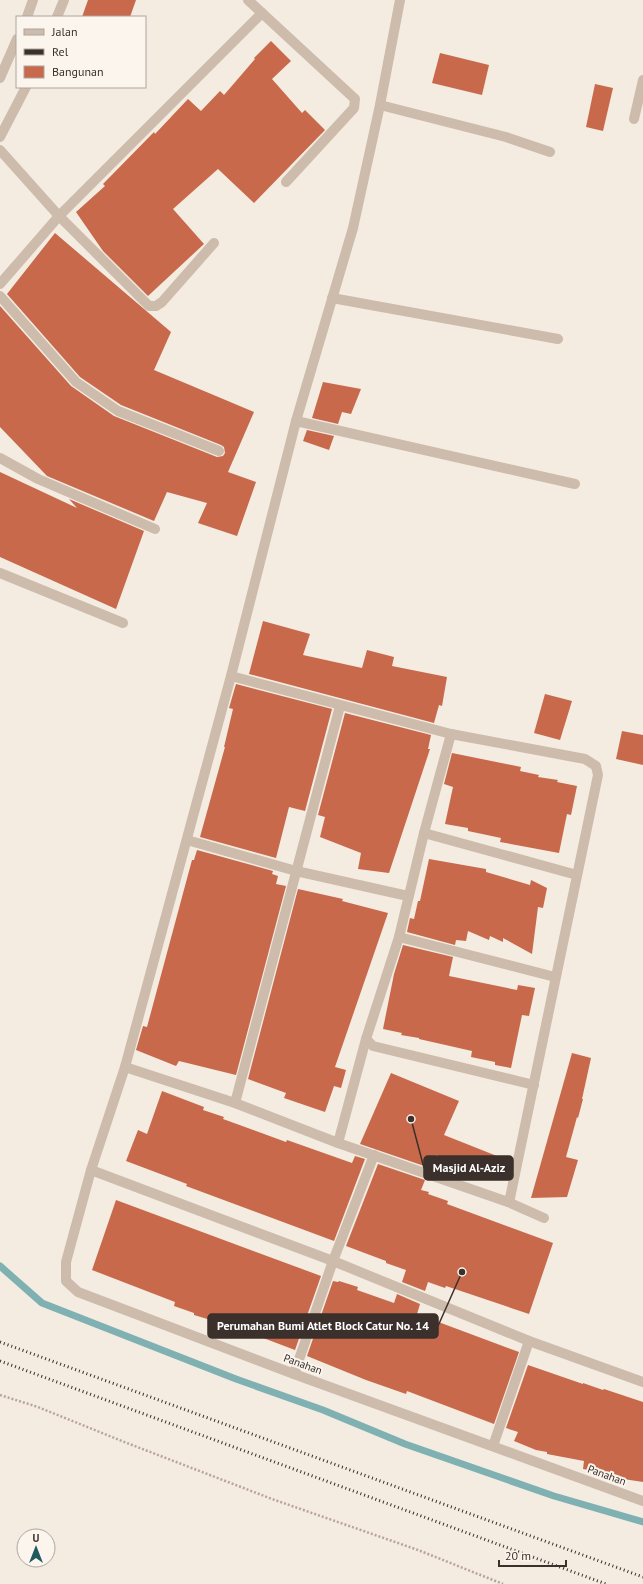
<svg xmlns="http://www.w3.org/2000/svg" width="643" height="1584" viewBox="0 0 643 1584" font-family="'PT Sans',sans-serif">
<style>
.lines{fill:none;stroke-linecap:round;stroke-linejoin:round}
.stream{stroke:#7fb0b2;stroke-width:7}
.building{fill:#c8694b}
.path{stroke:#b9a596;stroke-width:2.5;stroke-dasharray:2 2;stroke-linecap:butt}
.lane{stroke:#cdbbac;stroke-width:10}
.street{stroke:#cdbbac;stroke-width:10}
.rail{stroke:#3b302b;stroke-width:3;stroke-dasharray:1 3;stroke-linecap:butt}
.labels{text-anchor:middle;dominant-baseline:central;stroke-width:4;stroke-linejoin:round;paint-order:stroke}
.street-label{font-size:11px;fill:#3b302b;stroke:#fbf5ee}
.leader{fill:none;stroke:#3b302b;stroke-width:1.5}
.callout-dot{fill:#3b302b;stroke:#fbf5ee;stroke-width:1.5}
.callout{fill:#3b302b;stroke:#3b302b;stroke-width:1.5}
.callout-label{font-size:12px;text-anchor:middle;font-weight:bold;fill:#fff}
</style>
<rect width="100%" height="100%" fill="#f4ebe1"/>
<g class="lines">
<path class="stream" d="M0,1266L42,1303L236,1379L323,1410L405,1444L554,1496L643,1522"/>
</g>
<g class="building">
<path d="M88,0H136L130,17H82Z"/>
<path d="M271,41L291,61L272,79L302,113L305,110L325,130L254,203L218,169L173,209L204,244L148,296L103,251L76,212L105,186L103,184L154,132L155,134L188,99L201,111L220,91L224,95L255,59L254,58Z"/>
<path d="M440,53L489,65L482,95L432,83Z"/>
<path d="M595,84L613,88L603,131L586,127Z"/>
<path d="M55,233L171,332L154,370L254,412L228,472L256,482L237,536L198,523L207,503L167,492L154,521L47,476L0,427V306L71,386L114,416L217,457L223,456L225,453L224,447L221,445L121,405L80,377L7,294Z"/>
<path d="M323,382L361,389L351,414L342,412L338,424L312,418Z"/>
<path d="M307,430L334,436L329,450L303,441Z"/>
<path d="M0,472L77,508L69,499L144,531L116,609L0,557Z"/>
<path d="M263,621L310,634L303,655L362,668L367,650L394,657L392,666L447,677L442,706L439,705L434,723L249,674Z"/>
<path d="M236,684L332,709L305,811L289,807L276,858L200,837L225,747H224L233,709L229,708Z"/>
<path d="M545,694L572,701L560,740L534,733Z"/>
<path d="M345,713L431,735L428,749H430L389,873L358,869L361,853L320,837L325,817L318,815Z"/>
<path d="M622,731L643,735V765L616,759Z"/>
<path d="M452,753L521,767L520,771L539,775L538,777L558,780L557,782L577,786L571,815L567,814L559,853L500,842L501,838L468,831V828L445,824L453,787L444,784Z"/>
<path d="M197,850L273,871L272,874L278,876L276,884L286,886L236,1075L179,1061L176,1066L136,1050L143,1026L147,1027L192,860H194Z"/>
<path d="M429,859L486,869V872L530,885L531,880L547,888L543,908L538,907L532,954L503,938V942L490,936L489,940L468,931L466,941L456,940L455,945L407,932L410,918L414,919L418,901H420Z"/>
<path d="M298,889L343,899L342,901L388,913L335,1067L346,1070L341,1088L334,1086L325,1112L284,1098L286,1093L248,1079Z"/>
<path d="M403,945L453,957L449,976L517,990L518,985L535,988L529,1016L522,1015L511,1068L495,1065V1062L471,1057L472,1051L419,1039V1038L401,1035L402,1033L383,1029L394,974Z"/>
<path d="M572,1053L591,1058L582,1099H583L578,1118L577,1117L566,1157L578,1160L567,1197L531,1198Z"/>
<path d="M391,1073L459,1101L444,1135L507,1160L499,1180L436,1155L430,1168L360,1144Z"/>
<path d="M162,1091L204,1107L203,1110L224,1117L223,1119L286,1142L287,1140L352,1163L355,1156L365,1159L334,1241L186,1186L187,1184L126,1161L138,1130L147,1134Z"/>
<path d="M378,1164L425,1180L421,1190L429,1192L428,1194L448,1201L447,1204L553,1243L529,1314L446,1286L445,1288L428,1282L425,1291L402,1282L406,1270L386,1263V1261L346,1246Z"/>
<path d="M116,1200L321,1276L295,1350L234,1327L194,1315V1313L174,1306L175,1302L92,1270Z"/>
<path d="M333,1281L338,1282L339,1281L358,1287L357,1290L394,1303L397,1294L420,1304L417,1314L519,1352L494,1424L407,1391L406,1394L366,1380L307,1356Z"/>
<path d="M528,1365L583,1384V1383L603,1390L604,1389L643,1402V1482L617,1478L618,1475L583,1469L584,1461L547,1454V1452L536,1450L514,1441L518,1432L506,1428Z"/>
</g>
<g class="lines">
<path class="path" d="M0,1395L38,1407L127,1443L272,1499L418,1550L503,1584"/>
<path class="lane" d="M332,298L558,339"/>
<g class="street">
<path d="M400,0L380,105L353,228L296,421L231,676L125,1067L91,1170L333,1261L529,1341L643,1382"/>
<path d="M262,13L355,99L354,108L286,182"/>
<path d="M27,17L33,0"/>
<path d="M57,17L64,0"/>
<path d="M0,78L17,39"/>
<path d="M380,105L506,137L550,152"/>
<path d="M634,119L643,80"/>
<path d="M0,137L26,87"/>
<path d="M0,150L59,216L149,306H156L162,302L214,243"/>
<path d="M0,284L59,216L262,13L248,0"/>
<path d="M0,296L76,382L118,411L219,451"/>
<path d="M296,421L575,484"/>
<path d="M0,458L38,479L155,529"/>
<path d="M0,573L123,623"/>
<path d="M451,734L424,833L399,937L366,1039L373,1046L534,1085"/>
<path d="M424,833L577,875"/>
<path d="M187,840L296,871L408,896"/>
<path d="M399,937L555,977"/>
<path d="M125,1067L235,1103L338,1143L508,1202L510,1198L598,775L596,766L585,759L451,734L231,676"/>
<path d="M235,1103L340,706"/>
<path d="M338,1143L366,1039"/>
<path d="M91,1170L66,1262V1281L78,1292L294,1374L643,1501"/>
<path d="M508,1202L544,1218"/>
<path d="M294,1374L333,1261L374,1155"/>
<path d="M493,1446L529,1341"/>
</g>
<g class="rail">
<path d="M0,1342L643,1577"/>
<path d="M0,1361L606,1584"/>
</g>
</g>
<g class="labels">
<g class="street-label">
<text transform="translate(303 1364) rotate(20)">Panahan</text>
<text transform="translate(607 1475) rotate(20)">Panahan</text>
</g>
</g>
<path class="leader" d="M411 1119L424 1168M462 1272L438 1326"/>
<g class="callout-dot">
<circle cx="411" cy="1119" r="4"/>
<circle cx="462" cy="1272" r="4"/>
</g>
<g class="callout">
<rect x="424" y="1156" width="89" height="24" rx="4"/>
<rect x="208" y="1314" width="230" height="24" rx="4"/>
</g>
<g class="callout-label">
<text x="469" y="1172">Masjid Al-Aziz</text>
<text x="323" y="1330">Perumahan Bumi Atlet Block Catur No. 14</text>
</g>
<rect x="16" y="16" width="130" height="72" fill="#fbf5ee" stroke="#aea6a0"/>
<rect x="24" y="29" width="20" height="6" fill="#cdbbac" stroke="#aea6a0"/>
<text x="52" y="36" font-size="12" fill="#3b302b">Jalan</text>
<rect x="24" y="49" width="20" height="6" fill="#3b302b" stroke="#aea6a0"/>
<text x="52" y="56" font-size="12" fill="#3b302b">Rel</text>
<rect x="24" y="66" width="20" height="12" fill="#c8694b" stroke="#aea6a0"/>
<text x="52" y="76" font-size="12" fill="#3b302b">Bangunan</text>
<g transform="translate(36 1548)"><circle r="19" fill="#fbf5ee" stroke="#aea6a0"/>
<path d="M0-3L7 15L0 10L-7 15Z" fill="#1f5a5e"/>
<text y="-6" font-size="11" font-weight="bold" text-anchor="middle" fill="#3b302b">U</text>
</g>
<path d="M499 1560v6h67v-6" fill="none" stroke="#3b302b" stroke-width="2"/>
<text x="505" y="1560" font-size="12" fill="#3b302b" stroke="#fbf5ee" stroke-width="3" paint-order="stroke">20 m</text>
</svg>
